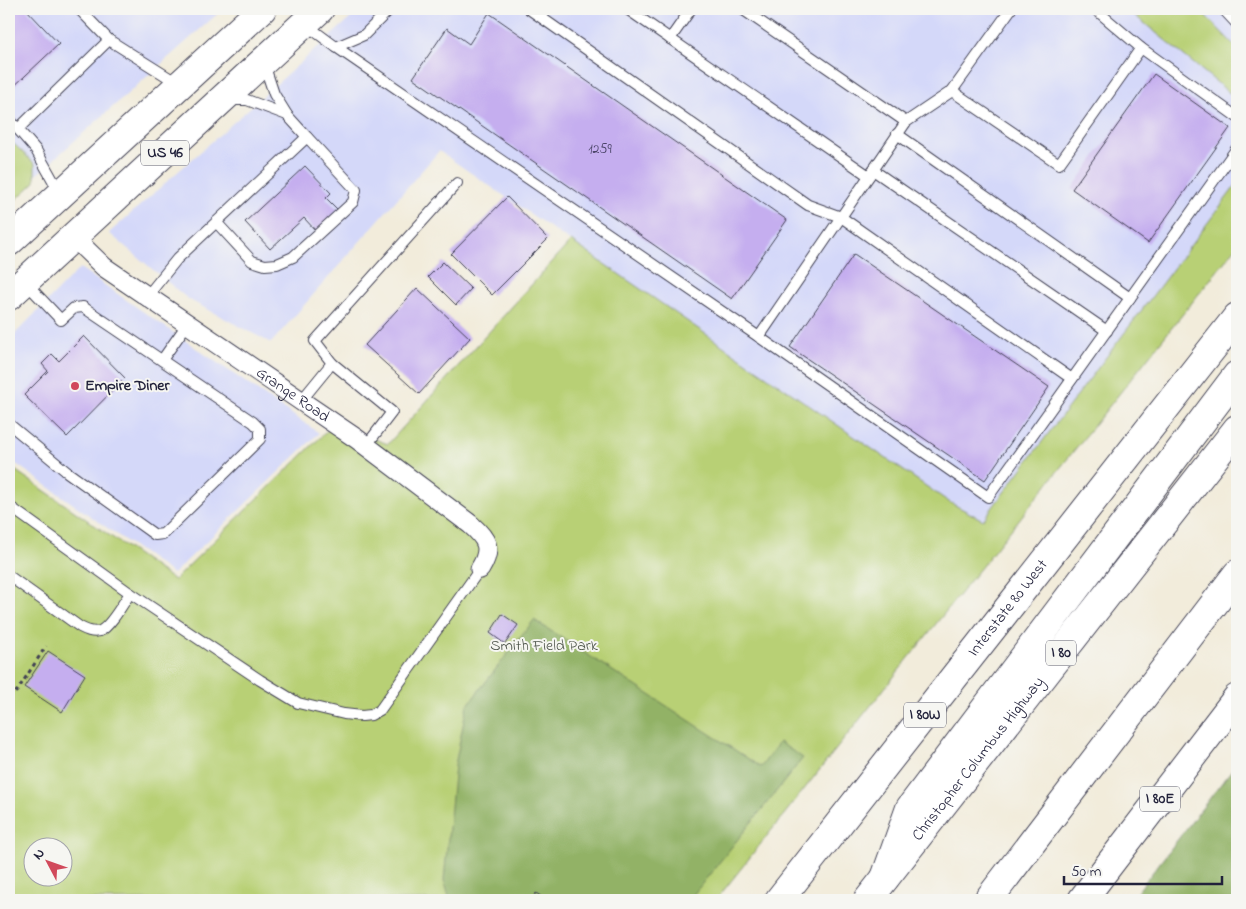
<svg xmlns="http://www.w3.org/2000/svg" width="1246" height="909" viewBox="0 0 1246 909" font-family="'Indie Flower',sans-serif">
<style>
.built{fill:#d4d8f9}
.green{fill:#b8d075;stroke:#6d7958;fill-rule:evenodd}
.forest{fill:#92b266;stroke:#5a6a50}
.building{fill:#c5aeef}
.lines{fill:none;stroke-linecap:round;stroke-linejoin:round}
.lane-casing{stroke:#414053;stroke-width:12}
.street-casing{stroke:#414053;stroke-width:21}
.highway-casing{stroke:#414053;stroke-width:30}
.path{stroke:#414053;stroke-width:3;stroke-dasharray:4 4;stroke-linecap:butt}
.lane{stroke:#fff;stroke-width:10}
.street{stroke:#fff;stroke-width:19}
.highway{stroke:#fff;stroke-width:28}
.poi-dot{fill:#d1495b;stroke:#f6f6f2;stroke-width:2}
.labels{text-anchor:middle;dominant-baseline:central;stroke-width:4;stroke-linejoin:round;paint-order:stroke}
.number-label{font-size:14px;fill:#4b4568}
.shield{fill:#f6f6f2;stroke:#626272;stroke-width:1}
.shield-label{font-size:15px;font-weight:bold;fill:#22223b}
.poi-label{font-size:16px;font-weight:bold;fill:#22223b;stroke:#f6f6f2;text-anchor:start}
.street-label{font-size:16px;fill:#22223b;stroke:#f6f6f2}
.park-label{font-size:16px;fill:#4f564c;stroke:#f6f6f2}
</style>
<rect width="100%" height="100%" fill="#f6f6f2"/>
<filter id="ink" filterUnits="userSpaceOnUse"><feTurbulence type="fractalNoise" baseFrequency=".02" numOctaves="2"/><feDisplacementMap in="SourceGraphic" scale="10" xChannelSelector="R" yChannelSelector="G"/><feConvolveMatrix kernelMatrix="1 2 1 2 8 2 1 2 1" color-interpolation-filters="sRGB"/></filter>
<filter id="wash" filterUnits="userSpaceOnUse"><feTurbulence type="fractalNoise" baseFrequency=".0096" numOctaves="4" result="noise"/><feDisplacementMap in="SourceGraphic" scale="20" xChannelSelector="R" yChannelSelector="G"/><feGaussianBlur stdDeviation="1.12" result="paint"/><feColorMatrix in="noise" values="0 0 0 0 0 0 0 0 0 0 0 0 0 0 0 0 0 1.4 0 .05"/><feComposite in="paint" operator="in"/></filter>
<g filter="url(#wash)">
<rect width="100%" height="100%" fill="#f2ecdb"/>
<g class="built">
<path d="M9,9H223L35,176V164L9,139Z"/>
<path d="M361,9H1127L1237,99V184L983,520L949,502L439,151L271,343L188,299L109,233Z"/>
<path d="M1199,9H1237V48Z"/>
<path d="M80,268L319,433L173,574L9,459V340Z"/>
</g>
<g class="green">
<path d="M1127,9H1199L1237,48V99Z"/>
<path d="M14,144L35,164V182L9,206V148Z"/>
<path d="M1237,184V246L716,900H9V466L174,580L334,424L388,444L571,241L949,502L983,520ZM32,846H62V876H32Z"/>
</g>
<g class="forest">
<path d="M534,620L761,767L779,742L803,758L689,900H450L444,880L455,765L467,706Z"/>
<path d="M1237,763V900H1131Z"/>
</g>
<g id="blocks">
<g class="building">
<path d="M9,9H26L59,44L9,91Z"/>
<path d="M489,13L787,220L732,299L413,78L447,28L469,44Z"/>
<path d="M1154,74L1230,128L1148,243L1072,189Z"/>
<path d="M305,166L331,193L326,198L338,210L316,231L304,218L270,249L245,222Z"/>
<path d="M507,197L548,239L492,295L451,254Z"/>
<path d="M854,254L1049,387L985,480L790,347Z"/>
<path d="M443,262L471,289L456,305L428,277Z"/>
<path d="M417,288L470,338L419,394L365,345Z"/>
<path d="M84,336L125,378L67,437L24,395L48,371L42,364L52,354L59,361Z"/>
<path d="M502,614L518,625L505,644L490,633Z"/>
<path d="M48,651L85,675L62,712L24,687Z"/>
<path d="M536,893L547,900H531Z"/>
</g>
</g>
</g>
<g filter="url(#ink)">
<use href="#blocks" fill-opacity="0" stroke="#414053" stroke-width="1"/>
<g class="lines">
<defs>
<g id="lane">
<path d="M79,9L109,40L179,84"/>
<path d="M529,9L808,205L841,217L1072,379"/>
<path d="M627,9L869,176"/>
<path d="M742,9L906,122"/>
<path d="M1095,9L1141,48L1237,117"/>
<path d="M1223,9L1237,24"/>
<path d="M305,24L336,47L364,35L390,9"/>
<path d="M670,39L691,9"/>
<path d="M336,47L759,337L988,497L1237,148"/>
<path d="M264,64L274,94L287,115L307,137"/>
<path d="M952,91L1059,164L1141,48"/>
<path d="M228,100H247L287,115"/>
<path d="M9,119L36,150L60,193"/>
<path d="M18,129L109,40"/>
<path d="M897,134L1130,298"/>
<path d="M873,170L1107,331"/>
<path d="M148,295L177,259L307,137L356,190L353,202L293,257L277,264L265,265L252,261L216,222"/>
<path d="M759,337L906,122L952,91L1011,9"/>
<path d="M162,360L188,323"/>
<path d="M332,363L392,412L366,446"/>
<path d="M301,401L332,363L315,341L457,183"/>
<path d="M9,424L67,472L155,535L163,534L260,439V429L253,422L83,307L74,308L61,320L25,282"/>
<path d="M9,506L130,593L260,680L298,703L344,714L362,716L371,715L380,710L480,569"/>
<path d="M9,576L80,627C86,630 92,633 100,631C110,627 124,602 130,593"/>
</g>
<g id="street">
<path id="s1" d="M73,237L104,267L357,439L470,524C487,539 493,548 480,569"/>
</g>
<g id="highway">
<path d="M9,242L262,9"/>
<path d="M9,296L320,9"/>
<path d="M885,878L910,808L1237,375"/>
<path id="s2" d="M779,900L1237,317"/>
<path id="s3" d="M868,900L1237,429"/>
<path d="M988,900L1237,574"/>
<path d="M1082,900L1237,698"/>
</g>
</defs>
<use href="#lane" class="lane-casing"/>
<use href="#street" class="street-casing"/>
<use href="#highway" class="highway-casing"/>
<path class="path" d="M9,698L17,691L46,646"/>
<use href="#lane" class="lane"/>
<use href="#street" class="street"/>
<use href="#highway" class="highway"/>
</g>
</g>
<circle class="poi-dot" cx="75" cy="386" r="5"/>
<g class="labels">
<g class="number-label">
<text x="600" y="149">1259</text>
</g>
<g class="shield">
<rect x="141" y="140.5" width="48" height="25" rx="4"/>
<rect x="1046" y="640.5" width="30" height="25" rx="4"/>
<rect x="904" y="702.5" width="42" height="25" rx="4"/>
<rect x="1140" y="786.5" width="40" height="25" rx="4"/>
</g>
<g class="shield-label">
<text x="165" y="153">US 46</text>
<text x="1061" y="653">I 80</text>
<text x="925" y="715">I 80W</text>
<text x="1160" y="799">I 80E</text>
</g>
<g class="poi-label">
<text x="85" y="386">Empire Diner</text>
</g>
<g class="street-label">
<text stroke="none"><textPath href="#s1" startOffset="271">Grange Road</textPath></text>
<text stroke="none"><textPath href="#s2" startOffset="371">Interstate 80 West</textPath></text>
<text stroke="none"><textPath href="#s3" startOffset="179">Christopher Columbus Highway</textPath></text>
</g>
<g class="park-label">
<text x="544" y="646">Smith Field Park</text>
</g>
</g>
<rect width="1246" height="909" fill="none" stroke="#f6f6f2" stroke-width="30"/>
<g transform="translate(48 862) rotate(311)"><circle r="24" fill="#f6f6f2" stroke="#a1a1a9"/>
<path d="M0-4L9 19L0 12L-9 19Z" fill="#d1495b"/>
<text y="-8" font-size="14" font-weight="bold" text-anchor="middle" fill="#22223b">N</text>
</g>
<path d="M1064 876v8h158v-8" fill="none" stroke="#22223b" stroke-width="2.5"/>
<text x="1071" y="876" font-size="15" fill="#22223b" stroke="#f6f6f2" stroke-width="4" paint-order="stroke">50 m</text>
</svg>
